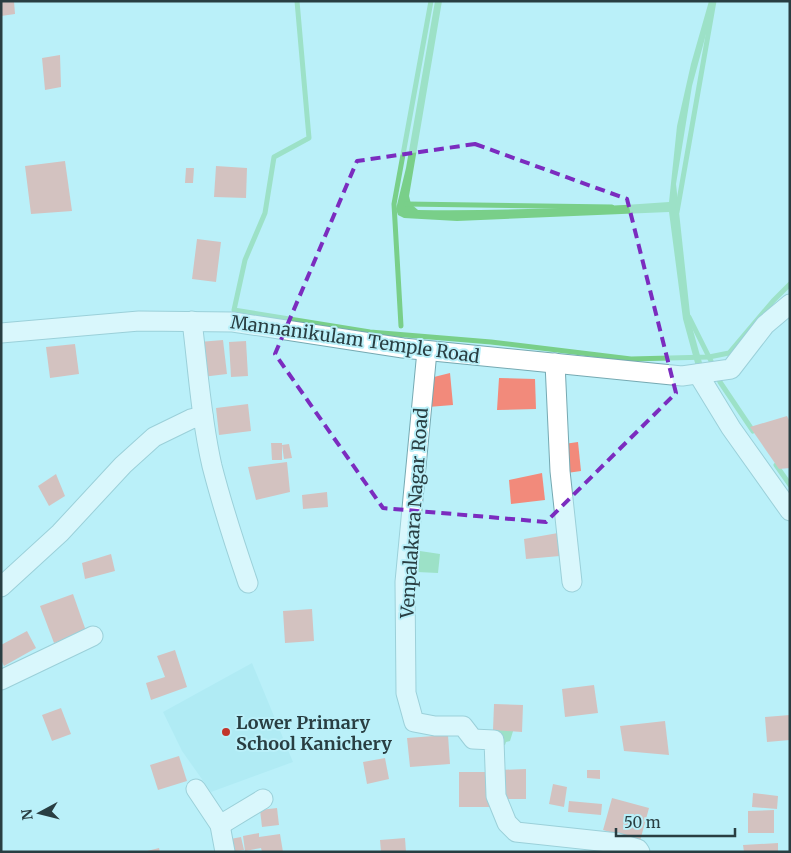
<svg xmlns="http://www.w3.org/2000/svg" width="791" height="853" viewBox="0 0 791 853" font-family="Merriweather,serif">
<style>
.built{fill:#a5e4ee}
.water{fill:#79cf89}
.lines{fill:none;stroke-linecap:round;stroke-linejoin:round}
.stream{stroke:#79cf89;stroke-width:5}
.building{fill:#f28a7b}
.minor-casing{stroke:#76a9b2;stroke-width:21}
.minor{stroke:#fff;stroke-width:19}
.marked{fill:none;stroke:#7b2cbf;stroke-width:4;stroke-dasharray:10 6;stroke-linejoin:round}
.poi-dot{fill:#c2352a;stroke:#baf0f9;stroke-width:2}
.labels{text-anchor:middle;dominant-baseline:central;stroke-width:4;stroke-linejoin:round;paint-order:stroke}
.street-label{font-size:18px;fill:#293e42;stroke:#baf0f9}
.poi-label{font-size:18px;font-weight:bold;fill:#293e42;stroke:#baf0f9;text-anchor:start}
</style>
<rect width="100%" height="100%" fill="#baf0f9"/>
<path class="built" d="M252,663L293,762L211,792L182,751L163,712Z"/>
<g class="water">
<path d="M435,1H442L409,196L411,204L418,210C502,211 585,208 669,202L677,126L691,64L709,1H715L692,86L676,184L691,323L704,370L698,374L683,319L669,212L457,221L404,218L398,215L396,209L406,168Z"/>
<path d="M420,551L440,554L438,573L417,572Z"/>
<path d="M497,726L514,728L510,741L506,742L505,745H497Z"/>
</g>
<g class="lines">
<g class="stream">
<path d="M297,1L309,138L274,157L265,213L245,260L234,310L370,332L491,342L631,359L709,357L729,353L773,301L790,284"/>
<path d="M406,204L612,207"/>
<path d="M677,212L714,1"/>
<path d="M689,317L714,367"/>
<path d="M401,326L394,204L431,1"/>
<path d="M717,375L720,382L753,431"/>
<path d="M776,465L790,485"/>
</g>
</g>
<g class="building">
<path d="M1,1H14L15,14L1,16Z"/>
<path d="M60,55L61,87L45,90L42,58Z"/>
<path d="M65,161L72,211L31,214L25,166Z"/>
<path d="M216,166L247,168L246,198L214,197Z"/>
<path d="M186,168H194L193,183H185Z"/>
<path d="M197,239L221,242L216,282L192,279Z"/>
<path d="M223,340L227,374L202,377L199,342Z"/>
<path d="M246,341L248,376L231,377L229,342Z"/>
<path d="M75,344L79,374L50,378L46,347Z"/>
<path d="M450,373L453,405L428,407L430,378Z"/>
<path d="M499,378L535,379L536,409L497,410Z"/>
<path d="M248,404L251,431L219,435L216,408Z"/>
<path d="M787,416L790,422V468L779,469L750,427Z"/>
<path d="M578,442L581,471L567,473L564,444Z"/>
<path d="M271,443H282V460H272Z"/>
<path d="M289,444L292,458L284,459L282,445Z"/>
<path d="M287,462L290,492L256,500L248,467Z"/>
<path d="M542,473L545,500L511,504L509,480Z"/>
<path d="M56,474L65,496L49,506L38,486Z"/>
<path d="M327,492L328,507L303,509L302,495Z"/>
<path d="M558,533L560,556L526,559L524,539Z"/>
<path d="M111,554L115,571L85,579L82,563Z"/>
<path d="M73,594L86,631L54,643L40,606Z"/>
<path d="M312,609L314,641L285,643L283,611Z"/>
<path d="M27,631L36,648L4,666L1,660V645Z"/>
<path d="M175,650L187,687L151,700L146,683L165,677L157,656Z"/>
<path d="M594,685L598,713L565,717L562,689Z"/>
<path d="M494,704L523,705L522,732L493,730Z"/>
<path d="M61,708L71,734L52,741L42,715Z"/>
<path d="M790,715V740L767,742L765,717Z"/>
<path d="M665,721L669,755L624,751L620,726Z"/>
<path d="M448,735L450,764L410,767L407,738Z"/>
<path d="M179,756L187,781L158,790L150,765Z"/>
<path d="M385,758L389,779L367,784L363,762Z"/>
<path d="M526,769V799H501L500,770Z"/>
<path d="M587,770H600V779L587,778Z"/>
<rect x="459" y="772" width="30" height="35"/>
<path d="M553,784L567,787L564,807L549,804Z"/>
<path d="M753,793L778,796L777,809L752,807Z"/>
<path d="M612,798L649,808L640,841L603,830Z"/>
<path d="M569,801L602,804L601,815L568,812Z"/>
<path d="M277,808L279,825L262,827L260,810Z"/>
<path d="M774,810V833H748V811Z"/>
<path d="M259,833V837L280,834L283,852H262L261,848L245,851L243,836Z"/>
<path d="M241,837L244,850L228,852L225,840Z"/>
<path d="M405,838L406,852H381L380,840Z"/>
<path d="M778,843V852H744L743,845Z"/>
<path d="M159,848L160,852H148L147,851Z"/>
</g>
<g class="lines">
<defs>
<g id="minor">
<path d="M192,321C198,369 201,418 212,466C222,505 235,545 248,583"/>
<path d="M1,333L139,321L233,322L403,348L682,376L731,369L765,325L790,304"/>
<path d="M427,351L405,582L406,693L414,722L435,726H463L473,739L494,740L496,796L507,823L516,832L618,843L638,849L640,852"/>
<path d="M555,363L560,471L572,582"/>
<path d="M698,374L731,428L790,511"/>
<path d="M1,587L60,533L123,465L154,437L191,419L203,416"/>
<path d="M1,680L93,636"/>
<path d="M196,789L220,825L225,852"/>
<path d="M220,825L263,799"/>
</g>
</defs>
<use href="#minor" class="minor-casing"/>
<use href="#minor" class="minor"/>
</g>
<path d="M0 0H791V853H0ZM475,144L627,199L676,393L546,522L383,508L275,354L357,161Z" fill="#baf0f9" fill-opacity=".55" fill-rule="evenodd"/>
<path class="marked" d="M475,144L627,199L676,393L546,522L383,508L275,354L357,161Z"/>
<circle class="poi-dot" cx="226" cy="732" r="5"/>
<g class="labels">
<g class="street-label">
<text transform="translate(355 339) rotate(8)">Mannanikulam Temple Road</text>
<text transform="translate(414 513) rotate(-86)">Venpalakara Nagar Road</text>
</g>
<g class="poi-label">
<text x="236" y="722">Lower Primary<tspan x="236" dy="21">School Kanichery</tspan></text>
</g>
</g>
<rect width="791" height="853" fill="none" stroke="#293e42" stroke-width="5"/>
<g transform="translate(40 813) rotate(263)" stroke="#baf0f9" stroke-width="4" paint-order="stroke">
<path d="M0-4L9 19L0 12L-9 19Z" fill="#293e42"/>
<text y="-8" font-size="14" font-weight="bold" text-anchor="middle" fill="#293e42">N</text>
</g>
<path d="M616 828v8h119v-8" fill="none" stroke="#293e42" stroke-width="2.5"/>
<text x="624" y="828" font-size="15" fill="#293e42" stroke="#baf0f9" stroke-width="4" paint-order="stroke">50 m</text>
</svg>
